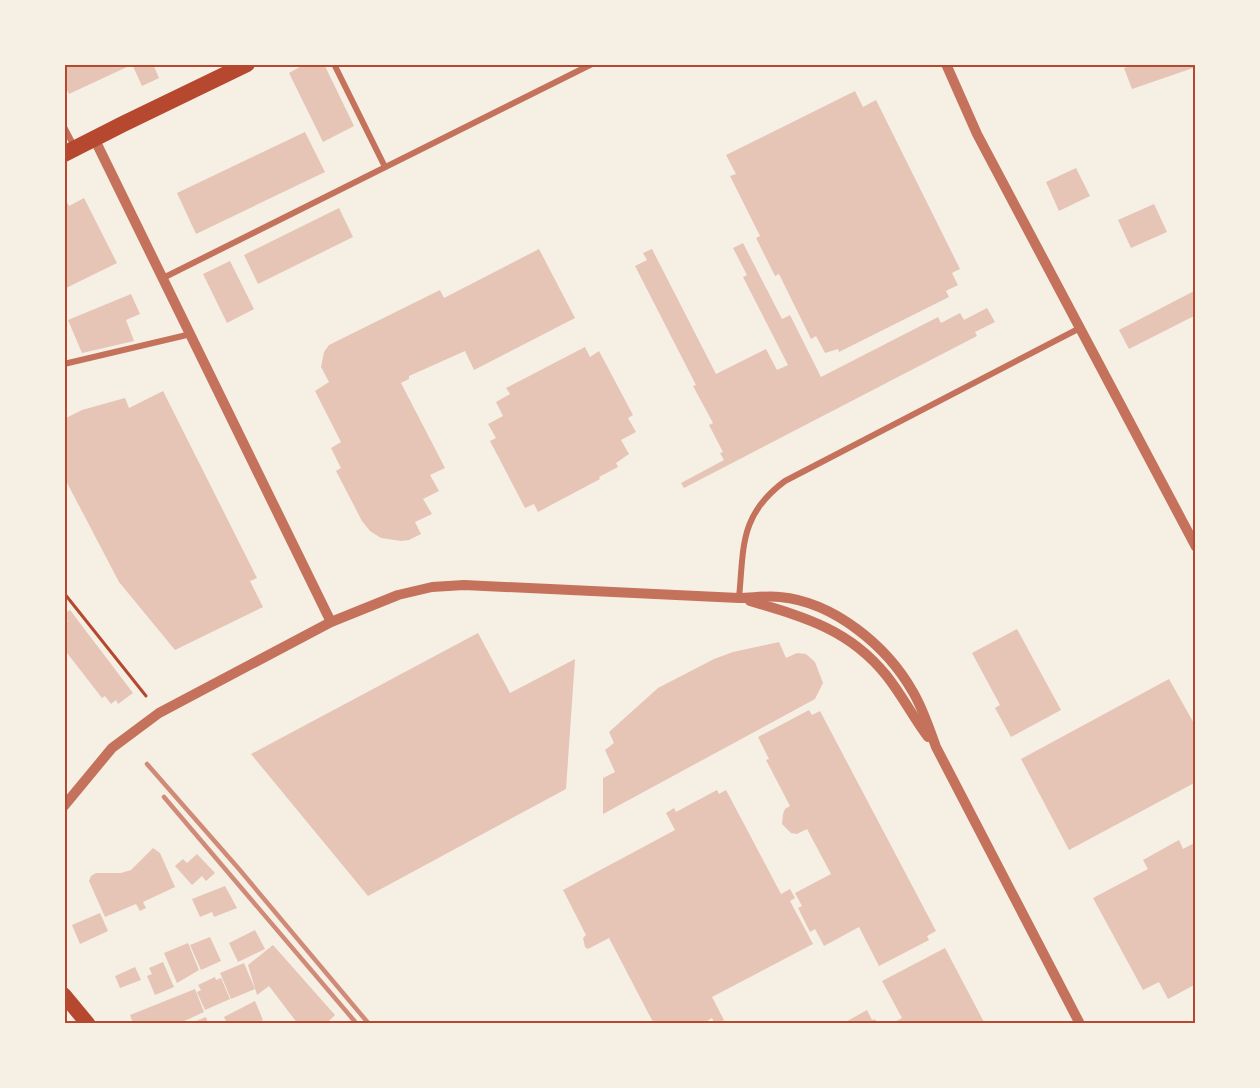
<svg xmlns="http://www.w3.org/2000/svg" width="1260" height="1088" viewBox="0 0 1260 1088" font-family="'Golos Text',sans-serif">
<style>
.building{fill:#e6c5b7}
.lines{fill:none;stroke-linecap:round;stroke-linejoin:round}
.path{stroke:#b5482f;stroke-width:3}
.minor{stroke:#c5725c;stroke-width:6}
.tertiary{stroke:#c5725c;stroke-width:10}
.primary{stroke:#b5482f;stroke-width:15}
.trunk{stroke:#b5482f;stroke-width:16}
.rail{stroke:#cf8b77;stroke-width:4.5}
.neatline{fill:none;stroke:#b5482f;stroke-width:2}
</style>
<rect width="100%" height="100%" fill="#f6efe4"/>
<g class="building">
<path d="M64,64H125L127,67L69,94L64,84Z"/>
<path d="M132,64H153L159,78L142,86Z"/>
<path d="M305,64H324L354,126L323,142L289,73Z"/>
<path d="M1133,64H1196V67L1132,89L1124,68Z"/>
<path d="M855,91L863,107L876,100L960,269L952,273L958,285L946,291L949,297L839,352L838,349L825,353L816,336L811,339L779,274L775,276L756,238L760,236L730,176L736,174L726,155Z"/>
<path d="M305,132L325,172L196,234L177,193Z"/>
<path d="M1076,168L1090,196L1059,211L1046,182Z"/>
<path d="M84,198L117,263L64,289V203L67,202L69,206Z"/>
<path d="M1154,204L1167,232L1131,248L1118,220Z"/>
<path d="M339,208L353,237L258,284L244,255Z"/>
<path d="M743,243L782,319L790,315L821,377L938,317L941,323L960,313L964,320L987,308L995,322L975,332L977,336L684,488L681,483L724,460L720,453L723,452L709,425L713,423L693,386L696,385L635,266L647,260L643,253L652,249L716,374L766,349L777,370L788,365L743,277L747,275L733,248Z"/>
<path d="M539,249L575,318L474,370L465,351L409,376V379L401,383L445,468L430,475L439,491L423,499L432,514L415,522L421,534L409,540L401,541L381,538L370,531L362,521L336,471L341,468L331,448L341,442L315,391L329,382L321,367L324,352L329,345L440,290L444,298Z"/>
<path d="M230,261L254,309L227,323L203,274Z"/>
<path d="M1196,290V315L1129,349L1119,330Z"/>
<path d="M131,294L140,314L126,320L134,341L82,353L68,320Z"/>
<path d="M585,347L590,357L599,351L633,415L628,418L636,432L621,440L629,454L616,463L618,467L599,477L600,479L538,512L534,504L525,508L490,441L496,438L488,424L503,416L496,402L510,394L506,388Z"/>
<path d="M163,391L257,578L250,581L263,607L175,650L119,582L64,477V419L82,410L125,398L129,408Z"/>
<path d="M70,610L133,693L118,704L116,700L111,704L105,696L102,698L64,649V623L68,621L64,614Z"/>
<path d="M1017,629L1061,710L1011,737L995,708L1000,705L972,653Z"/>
<path d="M478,633L510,693L575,659L566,789L368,896L251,754Z"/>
<path d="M779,642L786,658L797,653L806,654L815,662L823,683L815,699L603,814V778L615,772L605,750L614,743L609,732L658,688L714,659L733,652Z"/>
<path d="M1169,679L1196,727V782L1069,850L1021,759Z"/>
<path d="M809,710L812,715L820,711L936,931L927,936L929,940L879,966L859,927L824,946L815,929L810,932L798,908L802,906L795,893L831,874L807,829L797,834L791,833L782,824L783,814L785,809L790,806L766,760L769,759L758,737Z"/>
<path d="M717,790L719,794L726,790L781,894L790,889L795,898L790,901L813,944L712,997L724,1020L718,1024H715L712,1018L702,1024H654L609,938L588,949L585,947L583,938L586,935L563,890L675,830L666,813L674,808L676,812Z"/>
<path d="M1179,840L1183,849L1196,842V984L1168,999L1159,982L1143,990L1093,898L1148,869L1143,860Z"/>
<path d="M153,848L160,853L175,887L143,902L146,908L140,911L136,904L105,917L89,881L91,876L96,873H121L131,870Z"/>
<path d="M197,854L215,873L206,881L202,876L192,885L175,866L183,859L187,863Z"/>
<path d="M225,886L237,908L214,917L212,912L200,917L192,899Z"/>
<path d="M100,913L108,931L80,944L72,925Z"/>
<path d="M255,930L265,949L238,962L229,943Z"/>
<path d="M210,937L221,961L201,970L190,945Z"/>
<path d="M188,943L199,970L177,983L164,953Z"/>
<path d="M273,945L335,1015L326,1024H311L310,1021L307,1024H298L269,986L257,995L248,965Z"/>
<path d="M945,948L985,1024H890L902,1018L882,981Z"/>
<path d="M163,962L174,987L155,995L147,976L152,974L149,968Z"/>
<path d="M244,963L255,989L231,999L220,973Z"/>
<path d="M135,967L141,980L120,988L115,976Z"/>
<path d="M215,977L216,980L221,978L230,999L205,1010L197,992L201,990L198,985Z"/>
<path d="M195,989L204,1012L178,1024H133L130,1015Z"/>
<path d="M255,1001L263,1020L256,1024H227L224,1017Z"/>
<path d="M867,1010L872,1020L875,1019L878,1024H842Z"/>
<path d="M206,1017L208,1024H191V1023Z"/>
</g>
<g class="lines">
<path class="path" d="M64,593L146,696"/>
<g class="minor">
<path d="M334,64L385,167"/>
<path d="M64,127L75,148"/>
<path d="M163,278L592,64"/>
<path d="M64,364L191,334"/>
<path d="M739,598C744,547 739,515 785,481L1080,328"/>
</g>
<g class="tertiary">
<path d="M946,64L977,134L1196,547"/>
<path d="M94,138L331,622"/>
<path d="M750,601C804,617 849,629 886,675C902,695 913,717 928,737"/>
<path d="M64,806L112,748L159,713L331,622L398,595L432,587L464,585L739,598C752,598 767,595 780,597C834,602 887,646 913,692C923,709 929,728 936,747L1080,1024"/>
</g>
<path class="primary" d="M64,995L88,1024"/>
<path class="trunk" d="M64,154L123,124L247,64"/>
<g class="rail">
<path d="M147,764L239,869L369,1024"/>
<path d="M164,797L357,1024"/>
</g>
</g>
<rect width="1260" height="1088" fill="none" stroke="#f6efe4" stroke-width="132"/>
<rect x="66" y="66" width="1128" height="956" class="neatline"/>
</svg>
